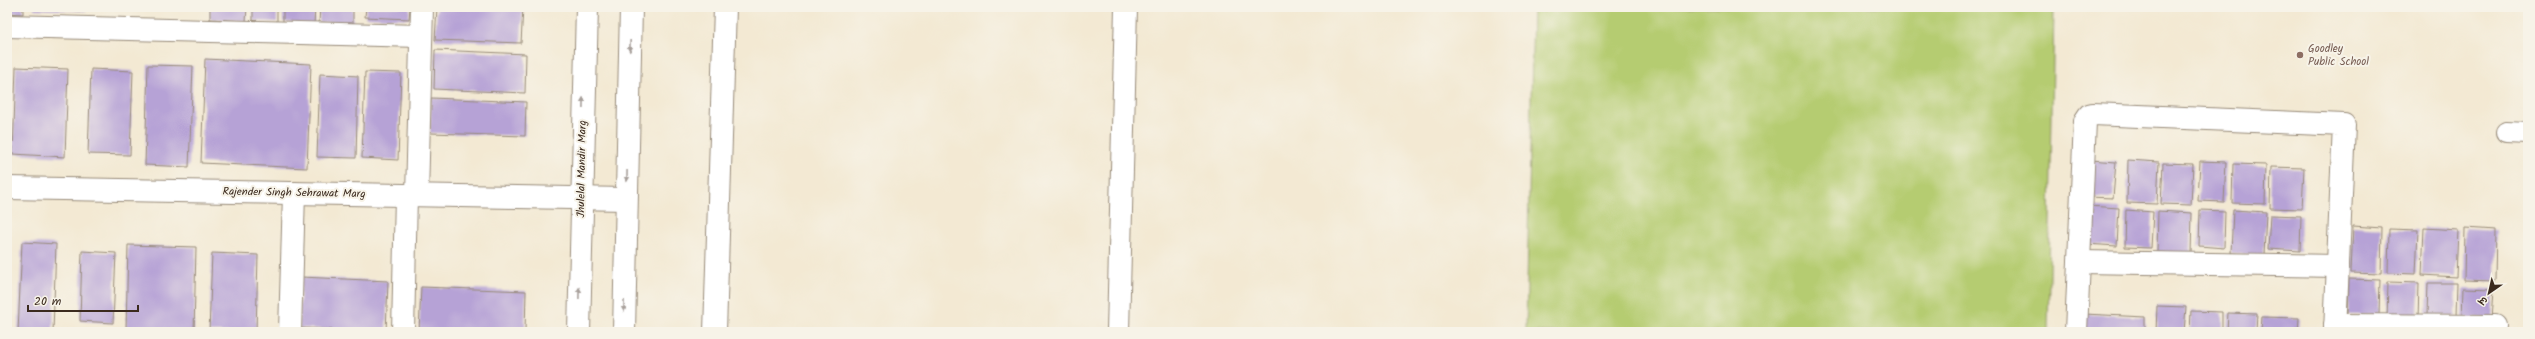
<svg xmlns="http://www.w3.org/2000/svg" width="2535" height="339" viewBox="0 0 2535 339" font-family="Kalam,'Playpen Sans Deva',sans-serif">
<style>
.green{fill:#b5cc71;stroke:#787b48}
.building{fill:#b6a2d6}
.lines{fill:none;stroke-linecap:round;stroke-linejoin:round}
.service-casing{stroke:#978a78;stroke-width:22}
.minor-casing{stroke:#978a78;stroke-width:24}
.tertiary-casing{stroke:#978a78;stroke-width:24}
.service{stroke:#fff;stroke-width:20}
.minor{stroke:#fff;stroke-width:22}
.tertiary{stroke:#fff;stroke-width:22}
.oneway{fill:#a79f9a}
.education-dot{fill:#8d6e63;stroke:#f7f3e8;stroke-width:1.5}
.labels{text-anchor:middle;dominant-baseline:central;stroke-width:4;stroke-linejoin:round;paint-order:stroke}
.education-label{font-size:11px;fill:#785e54;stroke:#f7f3e8;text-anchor:start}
.street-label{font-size:11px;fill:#3b2a1e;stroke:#f7f3e8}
</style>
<rect width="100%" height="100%" fill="#f7f3e8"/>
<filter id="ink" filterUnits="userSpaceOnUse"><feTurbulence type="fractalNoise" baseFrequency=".025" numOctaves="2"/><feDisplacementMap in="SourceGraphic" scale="8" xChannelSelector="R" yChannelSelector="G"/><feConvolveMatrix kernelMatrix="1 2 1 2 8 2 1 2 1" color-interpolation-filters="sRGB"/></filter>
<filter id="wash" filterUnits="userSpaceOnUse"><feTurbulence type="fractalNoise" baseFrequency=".012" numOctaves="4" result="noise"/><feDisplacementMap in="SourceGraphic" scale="16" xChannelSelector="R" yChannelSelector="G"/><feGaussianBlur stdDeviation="0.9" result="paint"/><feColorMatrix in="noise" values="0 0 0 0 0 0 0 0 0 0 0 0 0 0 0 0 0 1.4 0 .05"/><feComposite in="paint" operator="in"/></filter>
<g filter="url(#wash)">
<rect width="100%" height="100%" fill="#f3e9d3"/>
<path class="green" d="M1533,7H2054L2048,332H1526Z"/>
<g id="blocks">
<g class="building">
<path d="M7,7H23V14L7,13Z"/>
<path d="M34,7H86V11L34,9Z"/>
<path d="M210,7H247L246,21L210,19Z"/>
<path d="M253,7H277V22L253,21Z"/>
<path d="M283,7H315L314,24L283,22Z"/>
<path d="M320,7H353V24L319,22Z"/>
<path d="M366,7H410L409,19L365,17Z"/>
<path d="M437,7H523L521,43L435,40Z"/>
<path d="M435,50L526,54L525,93L434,89Z"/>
<path d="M205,59L311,64L307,168L201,163Z"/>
<path d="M148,65L193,66L189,167L145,165Z"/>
<path d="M16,67L68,69L65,157L13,154Z"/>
<path d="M91,69L133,71L130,155L88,154Z"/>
<path d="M365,72L401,73L398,160L362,158Z"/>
<path d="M320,74L358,76L356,158L317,157Z"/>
<path d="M431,98L526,102L525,136L430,133Z"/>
<path d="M2091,160L2116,162L2113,198L2088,197Z"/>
<path d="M2128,160L2159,162L2157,204L2127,203Z"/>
<path d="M2200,161L2226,162L2224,202L2198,201Z"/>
<path d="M2163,163L2193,164L2191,205L2161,204Z"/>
<path d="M2233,164L2266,165L2265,204L2232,203Z"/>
<path d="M2271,167L2304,168L2302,209L2270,208Z"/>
<path d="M2088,206L2119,208L2117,246L2086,244Z"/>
<path d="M2126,210L2153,212L2151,248L2125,247Z"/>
<path d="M2200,210L2225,211L2224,248L2199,246Z"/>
<path d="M2233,210L2266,212L2264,255L2231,253Z"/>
<path d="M2158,211L2192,213L2191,254L2157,252Z"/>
<path d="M2270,215L2301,216L2300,251L2268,249Z"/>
<path d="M2353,226L2382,228L2381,274L2351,273Z"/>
<path d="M2424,228L2458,230L2456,277L2422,275Z"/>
<path d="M2465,228L2496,230L2495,281L2464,280Z"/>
<path d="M2389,229L2418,230L2416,274L2388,273Z"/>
<path d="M22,242L56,244L53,332H18Z"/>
<path d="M128,245L196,247L194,332L126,330Z"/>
<path d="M82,251L116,253L113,323L80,321Z"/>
<path d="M212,253L258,255L256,332H209Z"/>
<path d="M301,277L388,281L386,332L299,328Z"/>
<path d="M2349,279L2380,280L2379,315H2348Z"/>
<path d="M2388,282L2419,283L2418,320L2387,319Z"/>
<path d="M2428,283H2457L2456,316L2427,315Z"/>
<path d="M421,287L526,291L525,332H419Z"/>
<path d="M2463,288L2494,289L2492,320L2462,318Z"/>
<path d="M2157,306L2186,307L2184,332H2156Z"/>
<path d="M2191,311L2222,312V332H2190Z"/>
<path d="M2228,313L2257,314L2256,332H2227Z"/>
<path d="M2084,314L2145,317V332H2083Z"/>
<path d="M2262,317L2299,318L2298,332H2261Z"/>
</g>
</g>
</g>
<g filter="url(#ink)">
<use href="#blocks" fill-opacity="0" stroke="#978a78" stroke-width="1"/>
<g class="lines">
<defs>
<path id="service" d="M2506,132L2528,133"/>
<g id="minor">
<path d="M7,26L421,36"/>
<path d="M7,188L626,199"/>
<path d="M417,195L422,7"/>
<path d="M2079,262L2338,266"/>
<path d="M2335,325L2495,326"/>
<path d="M290,332L294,193"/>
<path d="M403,332L406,195"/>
<path d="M715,332L725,7"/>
<path d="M1118,332L1126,7"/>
<path d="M2076,332L2085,121L2089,115L2093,114L2344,125L2335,332"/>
</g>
<g id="tertiary">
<path d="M579,332L587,7"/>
<path d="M624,332L631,7"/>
</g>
</defs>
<use href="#service" class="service-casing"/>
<use href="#minor" class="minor-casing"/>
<use href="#tertiary" class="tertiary-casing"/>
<use href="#service" class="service"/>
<use href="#minor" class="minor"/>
<use href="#tertiary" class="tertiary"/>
</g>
<defs><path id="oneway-solid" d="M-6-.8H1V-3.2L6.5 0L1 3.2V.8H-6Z"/></defs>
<g class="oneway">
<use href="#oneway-solid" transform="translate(630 46) rotate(92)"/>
<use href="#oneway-solid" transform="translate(583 103) rotate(-89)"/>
<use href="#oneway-solid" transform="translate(627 176) rotate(91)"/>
<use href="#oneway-solid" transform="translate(579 293) rotate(-89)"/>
<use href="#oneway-solid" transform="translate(624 306) rotate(91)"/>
</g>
</g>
<circle class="education-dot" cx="2300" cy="55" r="4"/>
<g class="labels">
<g class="education-label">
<text x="2308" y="49">Goodley<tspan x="2308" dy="13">Public School</tspan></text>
</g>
<g class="street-label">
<text transform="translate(582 169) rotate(-89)">Jhulelal Mandir Marg</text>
<text transform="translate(294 193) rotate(1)">Rajender Singh Sehrawat Marg</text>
</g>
</g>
<rect width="2535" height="339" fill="none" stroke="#f7f3e8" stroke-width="24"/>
<g transform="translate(2489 293) rotate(214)" stroke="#f7f3e8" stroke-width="3" paint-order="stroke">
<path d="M0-3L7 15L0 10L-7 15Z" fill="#3b2a1e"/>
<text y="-6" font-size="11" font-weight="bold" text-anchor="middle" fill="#3b2a1e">उ</text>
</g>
<path d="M28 305v6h110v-6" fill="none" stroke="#3b2a1e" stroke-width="2"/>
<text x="34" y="305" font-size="12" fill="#3b2a1e" stroke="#f7f3e8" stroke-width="3" paint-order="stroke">20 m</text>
</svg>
